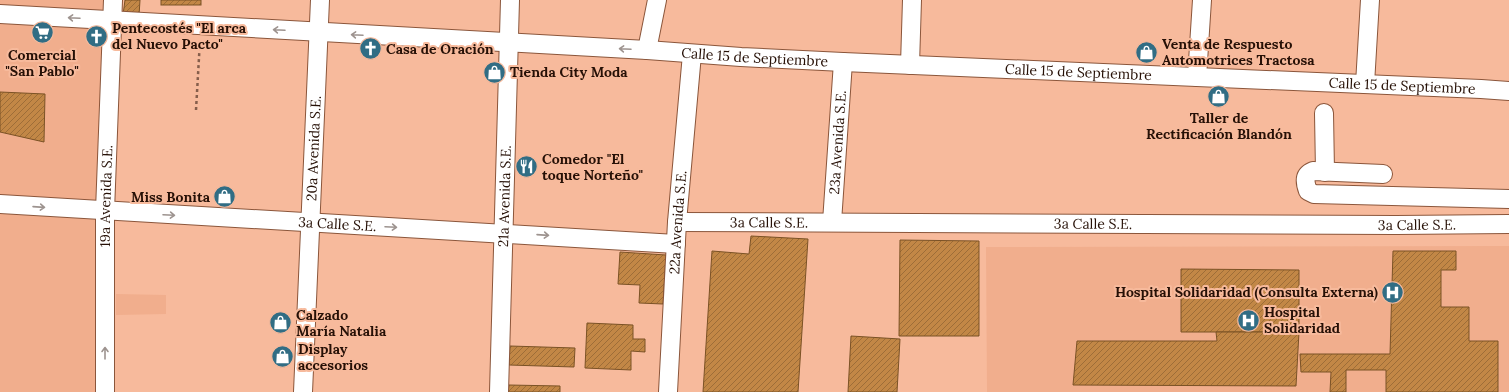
<svg xmlns="http://www.w3.org/2000/svg" width="1509" height="392" viewBox="0 0 1509 392" font-family="Lora,serif">
<style>
.built{fill:#f1ae8d}
.building{fill:url(#building-hatch);stroke:#7b5225}
.lines{fill:none;stroke-linecap:round;stroke-linejoin:round}
.minor-casing{stroke:#8b563b;stroke-width:20}
.path{stroke:#865e4b;stroke-width:2.5;stroke-dasharray:3 3;stroke-linecap:butt}
.minor{stroke:#fff;stroke-width:18}
.oneway{stroke:#9d938f}
.labels{text-anchor:middle;dominant-baseline:central;stroke-width:4;stroke-linejoin:round;paint-order:stroke}
.poi-label{font-size:14px;font-weight:bold;fill:#261006;stroke:#f7ba9c;text-anchor:start}
.street-label{font-size:14px;fill:#261006;stroke:#f7ba9c}
</style>
<defs>
<pattern id="building-hatch" width="6" height="6" patternUnits="userSpaceOnUse"><rect width="6" height="6" fill="#c28746"/><path d="M-1 1l2-2M0 6l6-6M5 7l2-2" fill="none" stroke="#9d6d38"/></pattern>
</defs>
<rect width="100%" height="100%" fill="#f7ba9c"/>
<g class="built">
<path d="M0,0H114L105,392H0Z"/>
<path d="M1509,246V392H987L986,247Z"/>
<path d="M116,294L166,295V314L116,315Z"/>
</g>
<g class="building">
<path d="M125,0H140L139,16L123,15Z"/>
<rect x="161" y="0" width="40" height="5"/>
<path d="M0,92L45,94L44,142L0,132Z"/>
<path d="M751,236L808,239L798,392H703L712,251L749,254Z"/>
<path d="M900,240L979,241V336H899Z"/>
<path d="M1393,251H1456V270H1441V307H1469V341H1498V392H1386V370H1346V392H1330L1331,372H1301L1300,354H1390Z"/>
<path d="M620,252L666,255L663,304L639,303L640,285L618,284Z"/>
<path d="M1181,269L1299,270V332H1181Z"/>
<path d="M587,323L633,325V339H645V352L631,351V370L585,368Z"/>
<path d="M1216,332H1299L1296,386L1073,385L1077,341H1217Z"/>
<path d="M851,336L900,339L897,392H848Z"/>
<path d="M510,346L575,348L574,367L509,365Z"/>
<path d="M509,385L560,386V392H508Z"/>
</g>
<g class="lines">
<defs>
<g id="minor">
<path id="s1" d="M0,14L647,50L741,57L843,62L1481,89L1509,91"/>
<path d="M647,50L657,0"/>
<path d="M910,65L912,0"/>
<path d="M1197,77L1202,0"/>
<path d="M1365,84L1370,0"/>
<path d="M1324,113L1325,172"/>
<path d="M1383,174L1313,171C1303,175 1305,183 1308,191L1314,194L1509,199"/>
<path id="s2" d="M0,204C225,219 451,229 676,244"/>
<path id="s3" d="M677,222L1396,225L1509,224"/>
<path id="s4" d="M832,222L843,62"/>
<path id="s5" d="M105,392V211L113,0"/>
<path id="s6" d="M303,392L320,0"/>
<path id="s7" d="M499,392L510,0"/>
<path id="s8" d="M668,392L677,222L692,54"/>
</g>
</defs>
<use href="#minor" class="minor-casing"/>
<path class="path" d="M196,110L200,40"/>
<use href="#minor" class="minor"/>
</g>
<defs><path id="oneway-shaft" d="M-6 0H5M1.5-3L5.5 0L1.5 3" fill="none" stroke-width="1.6" stroke-linecap="round" stroke-linejoin="round"/></defs>
<g class="oneway">
<use href="#oneway-shaft" transform="translate(74 18) rotate(-177)"/>
<use href="#oneway-shaft" transform="translate(279 30) rotate(-177)"/>
<use href="#oneway-shaft" transform="translate(357 35) rotate(-177)"/>
<use href="#oneway-shaft" transform="translate(625 49) rotate(-177)"/>
<use href="#oneway-shaft" transform="translate(39 207) rotate(4)"/>
<use href="#oneway-shaft" transform="translate(169 215) rotate(3)"/>
<use href="#oneway-shaft" transform="translate(391 227) rotate(3)"/>
<use href="#oneway-shaft" transform="translate(543 235) rotate(4)"/>
<use href="#oneway-shaft" transform="translate(105 353) rotate(-90)"/>
</g>
<defs>
<symbol id="supermarket-disc" viewBox="-11 -11 22 22"><circle r="9.5" fill="#316d84" stroke="#f7ba9c"/><path d="M-6-5.5h2.5l.6 2H6L4.5 2H-2.5L-4.4-4H-6ZM-1.5 3.2a1.3 1.3 0 1 0 .1 0ZM3 3.2a1.3 1.3 0 1 0 .1 0Z" fill="#fff"/></symbol>
<symbol id="church-disc" viewBox="-11 -11 22 22"><circle r="9.5" fill="#316d84" stroke="#f7ba9c"/><path d="M-1.2-6h2.4v3.5h3.3v2.4h-3.3V6h-2.4V-.1h-3.3v-2.4h3.3Z" fill="#fff"/></symbol>
<symbol id="shop-disc" viewBox="-11 -11 22 22"><circle r="9.5" fill="#316d84" stroke="#f7ba9c"/><path d="M-5-2.5h2.3a2.7 3.5 0 0 1 5.4 0H5L5.5 6h-11ZM-1.5-2.5h3a1.5 2.3 0 0 0-3 0Z" fill="#fff"/></symbol>
<symbol id="restaurant-disc" viewBox="-11 -11 22 22"><circle r="9.5" fill="#316d84" stroke="#f7ba9c"/><path d="M-5-6h1v4h1v-4h1v4h1v-4h1v5L-1.5 .5V6h-2V.5L-5-1ZM5-6V6H3V1.5H1.5Q1.5-4 5-6Z" fill="#fff"/></symbol>
<symbol id="hospital-disc" viewBox="-11 -11 22 22"><circle r="9.5" fill="#316d84" stroke="#f7ba9c"/><path d="M-5-5h3v3.5h4V-5h3V5h-3V1.5h-4V5h-3Z" fill="#fff"/></symbol>
</defs>
<g fill-rule="evenodd">
<use href="#supermarket-disc" x="30" y="20" width="25" height="25"/>
<use href="#church-disc" x="84" y="24" width="25" height="25"/>
<use href="#church-disc" x="358" y="36" width="25" height="25"/>
<use href="#shop-disc" x="1134" y="40" width="25" height="25"/>
<use href="#shop-disc" x="482" y="60" width="25" height="25"/>
<use href="#shop-disc" x="1206" y="84" width="25" height="25"/>
<use href="#restaurant-disc" x="514" y="154" width="25" height="25"/>
<use href="#shop-disc" x="212" y="184" width="25" height="25"/>
<use href="#hospital-disc" x="1380" y="280" width="25" height="25"/>
<use href="#hospital-disc" x="1236" y="308" width="25" height="25"/>
<use href="#shop-disc" x="268" y="310" width="25" height="25"/>
<use href="#shop-disc" x="270" y="344" width="25" height="25"/>
</g>
<g class="labels">
<g class="poi-label">
<text x="112" y="28">Pentecostés "El arca<tspan x="112" dy="16">del Nuevo Pacto"</tspan></text>
<text x="1162" y="44">Venta de Respuesto<tspan x="1162" dy="16">Automotrices Tractosa</tspan></text>
<text x="386" y="49">Casa de Oración</text>
<text x="42" y="55" text-anchor="middle">Comercial<tspan x="42" dy="16">"San Pablo"</tspan></text>
<text x="510" y="72">Tienda City Moda</text>
<text x="1219" y="118" text-anchor="middle">Taller de<tspan x="1219" dy="16">Rectificación Blandón</tspan></text>
<text x="542" y="159">Comedor "El<tspan x="542" dy="16">toque Norteño"</tspan></text>
<text x="210" y="197" text-anchor="end">Miss Bonita</text>
<text x="1378" y="292" text-anchor="end">Hospital Solidaridad (Consulta Externa)</text>
<text x="1264" y="312">Hospital<tspan x="1264" dy="16">Solidaridad</tspan></text>
<text x="296" y="315">Calzado<tspan x="296" dy="16">María Natalia</tspan></text>
<text x="298" y="349">Display<tspan x="298" dy="16">accesorios</tspan></text>
</g>
<g class="street-label">
<text stroke="none"><textPath href="#s1" startOffset="756">Calle 15 de Septiembre</textPath></text>
<text stroke="none"><textPath href="#s1" startOffset="1080">Calle 15 de Septiembre</textPath></text>
<text stroke="none"><textPath href="#s1" startOffset="1404">Calle 15 de Septiembre</textPath></text>
<text stroke="none"><textPath href="#s4" startOffset="80">23a Avenida S.E.</textPath></text>
<text stroke="none"><textPath href="#s6" startOffset="244">20a Avenida S.E.</textPath></text>
<text stroke="none"><textPath href="#s5" startOffset="196">19a Avenida S.E.</textPath></text>
<text stroke="none"><textPath href="#s7" startOffset="196">21a Avenida S.E.</textPath></text>
<text stroke="none"><textPath href="#s3" startOffset="92">3a Calle S.E.</textPath></text>
<text stroke="none"><textPath href="#s8" startOffset="170">22a Avenida S.E.</textPath></text>
<text stroke="none"><textPath href="#s2" startOffset="338">3a Calle S.E.</textPath></text>
<text stroke="none"><textPath href="#s3" startOffset="416">3a Calle S.E.</textPath></text>
<text stroke="none"><textPath href="#s3" startOffset="740">3a Calle S.E.</textPath></text>
</g>
</g>
</svg>
